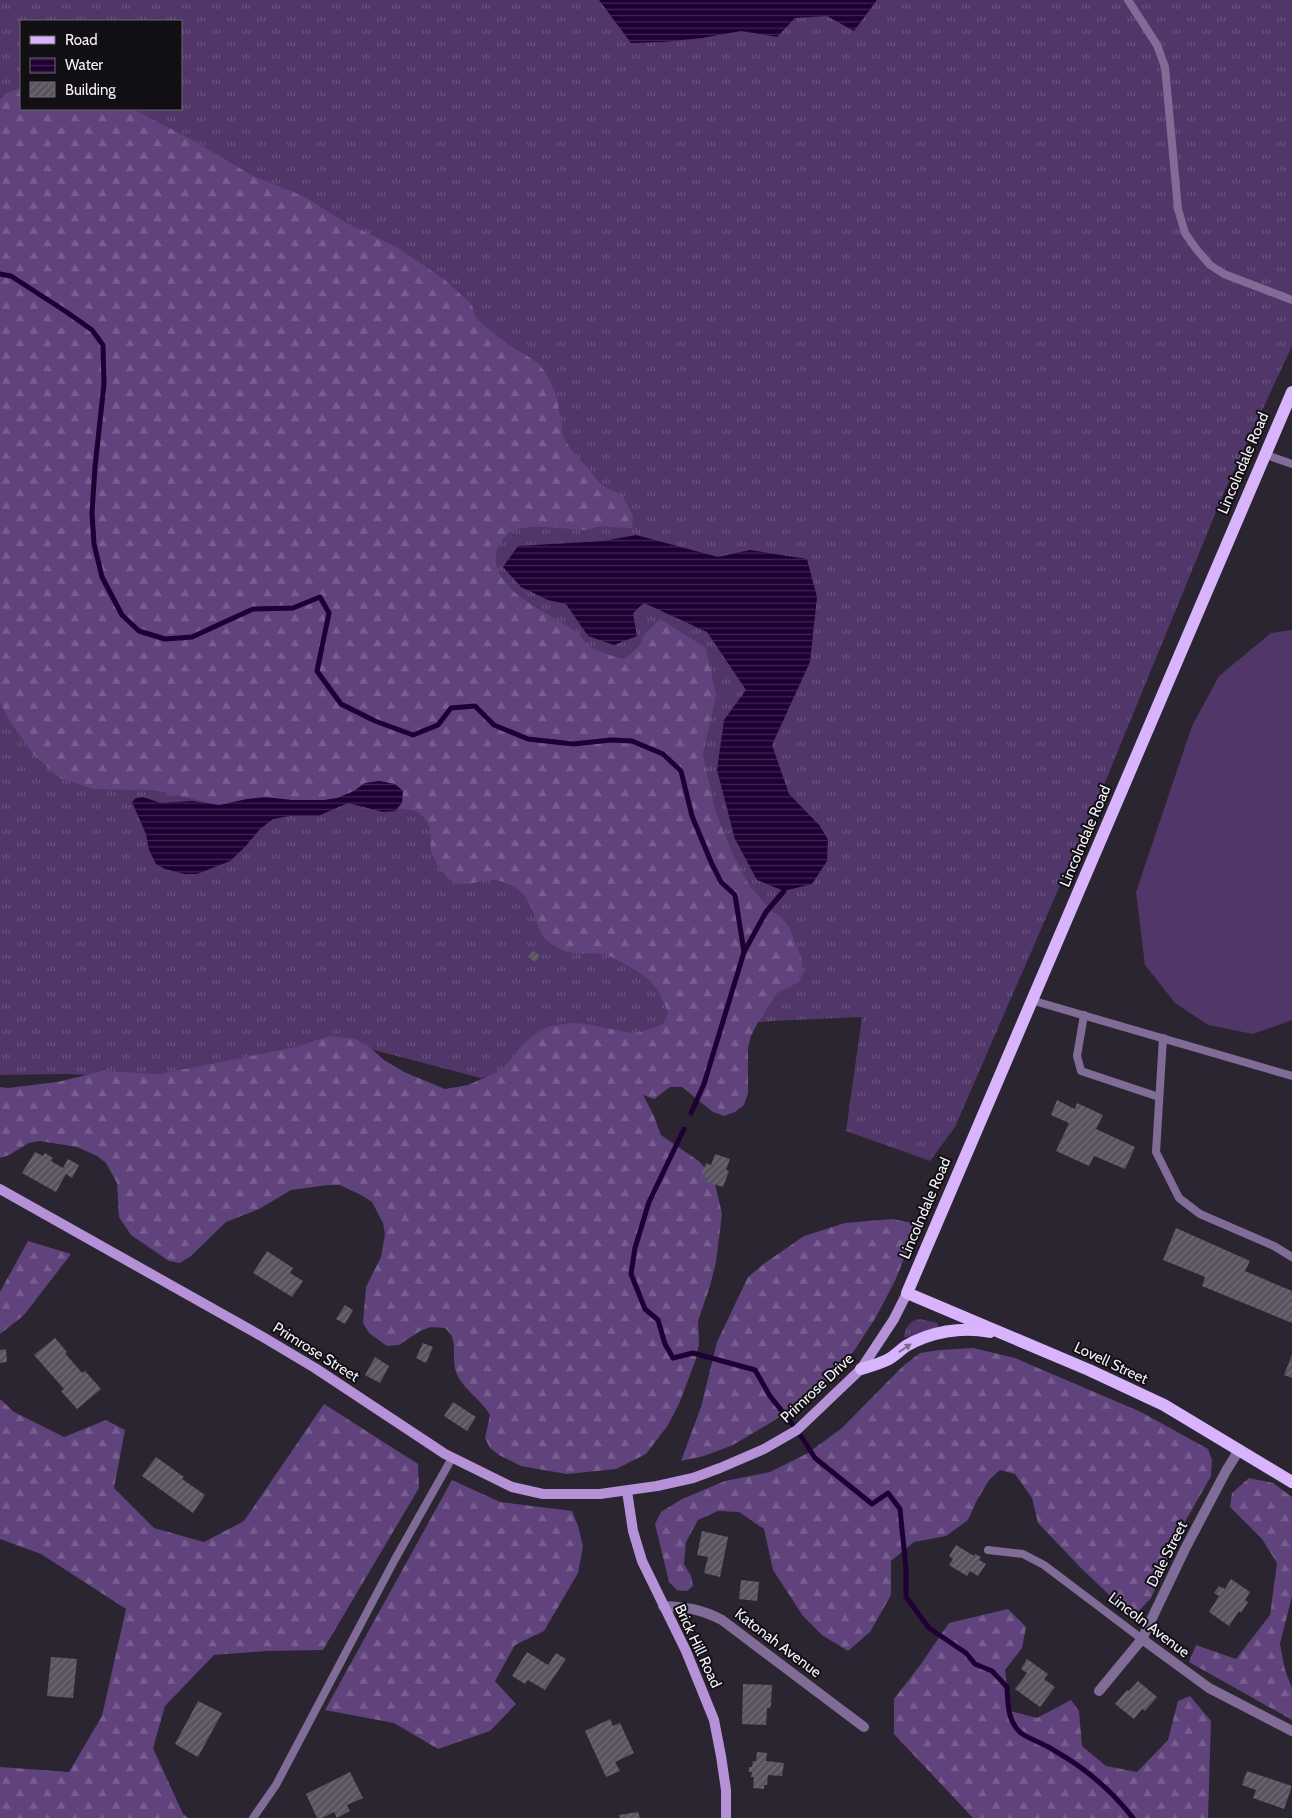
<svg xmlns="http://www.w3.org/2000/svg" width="1292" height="1818" viewBox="0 0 1292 1818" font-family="Cabin,sans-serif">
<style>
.grass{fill:url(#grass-tufts);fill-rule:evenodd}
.forest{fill:url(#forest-firs)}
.garden{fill:#513669}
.water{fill:url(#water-rules)}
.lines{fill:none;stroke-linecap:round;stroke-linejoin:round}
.stream{stroke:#1e0034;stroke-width:5}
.building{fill:url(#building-hatch)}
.lane{stroke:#816c97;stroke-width:8}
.street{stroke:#816c97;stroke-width:10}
.secondary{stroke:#b592d8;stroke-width:10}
.primary{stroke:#d8b4fd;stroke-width:12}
.oneway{fill:#7f6a94}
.labels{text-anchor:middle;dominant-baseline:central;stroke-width:4;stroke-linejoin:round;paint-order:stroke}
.street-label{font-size:15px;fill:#f4f0f8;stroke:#120f14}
</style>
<defs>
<pattern id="grass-tufts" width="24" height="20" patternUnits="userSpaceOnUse" patternTransform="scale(1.25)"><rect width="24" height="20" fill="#513669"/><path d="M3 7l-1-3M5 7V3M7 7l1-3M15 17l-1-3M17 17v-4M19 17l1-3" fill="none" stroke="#6b537f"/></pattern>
<pattern id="forest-firs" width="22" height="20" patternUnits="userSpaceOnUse" patternTransform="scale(1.25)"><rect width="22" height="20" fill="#60427c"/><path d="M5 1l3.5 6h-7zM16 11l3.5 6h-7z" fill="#775e8f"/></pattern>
<pattern id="water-rules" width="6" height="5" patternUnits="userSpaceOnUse" patternTransform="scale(1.25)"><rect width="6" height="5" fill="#1e0034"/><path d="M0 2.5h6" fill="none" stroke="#3f2652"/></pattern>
<pattern id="building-hatch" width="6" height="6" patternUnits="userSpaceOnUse" patternTransform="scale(1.25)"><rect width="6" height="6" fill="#5a5461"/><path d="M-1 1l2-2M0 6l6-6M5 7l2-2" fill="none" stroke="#726d78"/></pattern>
</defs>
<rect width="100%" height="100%" fill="#2a2530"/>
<g class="grass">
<path d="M0,0H1292V346L1225,490L1108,775L955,1127L930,1161L846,1131L862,1017L771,1021L601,1041L481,1078L336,1040L199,1080L65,1074L0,1075ZM21,21H181V109H21Z"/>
<path d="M920,1319L938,1323V1327L905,1338L904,1336C905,1327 911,1320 920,1319Z"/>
</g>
<g class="forest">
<path d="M21,88V109H133L192,140L253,176L305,197L343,221L398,248L445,280L472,305L475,316L483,325L510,346L529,357L539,364L546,373L557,397L563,435L569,447L602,485L622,495L633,516L632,528C621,528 609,526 598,527C593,528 588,530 583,530C564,529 528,522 511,532C504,536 498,545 496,553C491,591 547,611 572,629C579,633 583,640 588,645C597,652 613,656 623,659L632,653L640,645L644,635L660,619L706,648L716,695L703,754L715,810L733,855L749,885L771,911L781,917L789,927L802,960L803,972L799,982L777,993L758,1022L751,1036L748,1048V1093L744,1105L735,1112L724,1116L713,1112L682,1087H670L654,1099L643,1095L653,1114L661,1135L700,1162L714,1179L722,1214L716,1262L710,1286L698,1321L699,1344L696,1359L679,1404L668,1425L646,1454L616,1469L567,1474L532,1468L521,1466L499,1455L490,1448L485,1438L490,1415C481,1399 463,1390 456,1372C452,1361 456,1348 452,1337C451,1334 447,1330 445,1328L431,1327L420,1331L399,1345L387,1346L369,1333L363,1323L366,1287L381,1257L385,1234L383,1223L372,1202L363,1196L340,1185H328L291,1190L259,1209L226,1222L191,1256L180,1263L169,1261L131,1235L119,1217L117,1183L106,1163L97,1156L77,1147L40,1141L29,1143L9,1155L0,1158V1087L8,1088L57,1082L103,1071L160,1074L297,1047L329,1036L355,1039L367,1045L384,1060L404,1072L445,1089L468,1085L499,1071L509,1062L523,1044L540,1030L551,1026L574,1023L586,1024L631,1033L642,1032L663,1024L668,1013C658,984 648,977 621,962C616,960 610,955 604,954C581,951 573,959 550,943C531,929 539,902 514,887C506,883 498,879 489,880C476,881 461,889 449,879C443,874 432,857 431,850C430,847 431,842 431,839C431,825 427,819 416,811L336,798L325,806L227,807L155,790L93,789L60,778L34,755L13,726L0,704V100L6,93Z"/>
<path d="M892,1219L918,1224L895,1281L876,1317L854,1351L810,1399L733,1445L704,1456L681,1461L701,1407L717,1342L748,1277L765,1263L804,1236L845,1223Z"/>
<path d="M28,1241L71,1254L24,1315L0,1334V1292Z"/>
<path d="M973,1348L1015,1358L1141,1412L1208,1449L1212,1460L1211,1476L1182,1527L1151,1598L1137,1613L1129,1614L1080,1567L1038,1523L1032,1498L1015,1474L1000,1470L989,1480L977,1500L968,1520L946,1536L914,1542L891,1561V1595L870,1632L848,1651L822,1635L803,1616L773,1570L764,1529L739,1512L718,1511L698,1520L686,1542L684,1564L691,1576L693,1586L687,1591L677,1590L669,1582L655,1524L661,1512L682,1499L725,1481L770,1472L808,1453L842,1428L903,1366L920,1353L939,1350Z"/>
<path d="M0,1399L14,1412L64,1437L106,1420L125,1430L114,1488L154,1528L204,1542L244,1521L324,1404L418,1464L419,1488L323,1650L267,1651L214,1655L165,1706L153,1748L183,1814L188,1818H0V1767L69,1772L102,1716L126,1609L41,1554L0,1539Z"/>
<path d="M1249,1478L1273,1483L1292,1497V1596L1280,1644L1285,1670L1292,1688V1720L1189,1662L1196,1645L1236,1659L1270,1615L1277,1563L1262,1539L1230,1507L1232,1493Z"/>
<path d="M452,1480L500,1502L572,1511L578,1526L583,1546L578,1573L544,1631L515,1645L495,1681L516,1704L490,1731L438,1749L394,1723L325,1710Z"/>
<path d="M1008,1609L1026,1627L1022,1648L1005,1670L1010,1711L1037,1718L1071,1700L1079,1711L1082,1746L1106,1766L1137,1772L1168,1740L1178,1701L1190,1696L1211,1721L1208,1818H973L894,1734V1699L921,1664L949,1623Z"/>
</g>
<path class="garden" d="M1292,630V1020L1253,1034L1208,1025L1175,1003L1145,965L1136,892L1192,726L1219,676L1271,633Z"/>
<g class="water">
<path d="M599,0H877L854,31L827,16L795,18L777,37L741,31L702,38L664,42L631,43Z"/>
<path d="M636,535L718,557L750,550L807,559L817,597L810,662L772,745L789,794L820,826L828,840L827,861L812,884L784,891L757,880L735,839L717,770L724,720L746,690L707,632L644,603L633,613L637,636L614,645L588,636L566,604L548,600L521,587L503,567L518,546L603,541Z"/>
<path d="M379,781L395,784L403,791L402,803L395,811L383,812L348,803L318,816H289L273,819L260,829L245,847L230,861L197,874H184L165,869L156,864L149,850L146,834L132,802L136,798L143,797L161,803L192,801L219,805L247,799L265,797L292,800H324L337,798L354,791L365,783Z"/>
</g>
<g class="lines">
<g class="stream">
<path d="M0,274L11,276L68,313L92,330L103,345L104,384L95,467L92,513L94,544L102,577L122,615L139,631L165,639L192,637L253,609L293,608L320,597L329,613L317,671L341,704L375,721L413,735L438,725L451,708L475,706L494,725L528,739L573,744L611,740L632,741L663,754L681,771L692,816L711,862L721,882L735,895L744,952"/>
<path d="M691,1113L704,1084L744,952L766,912L784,891"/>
<path d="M684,1129L649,1202L635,1248L631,1274L645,1309L658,1320L665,1344L673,1358L693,1353L755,1370L770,1396L797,1430L815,1458L872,1504L888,1493L900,1509L906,1569V1597L929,1628L966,1653L975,1664L992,1671L1007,1687C1008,1703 1007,1721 1021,1733C1031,1740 1045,1744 1055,1751C1085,1768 1112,1791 1133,1818"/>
</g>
</g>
<g class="building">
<path d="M533,951L540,956L535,962L528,957Z"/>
<path d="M1057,1100L1075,1109L1077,1103L1103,1115L1096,1129L1135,1147L1125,1169L1094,1156L1089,1166L1056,1151L1069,1123L1051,1115Z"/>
<path d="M35,1152L43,1156L45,1153L53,1158L51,1161L63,1168L68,1159L79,1165L72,1178L66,1174L56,1192L22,1173Z"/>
<path d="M715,1154L730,1159L726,1170L729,1171L723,1187L707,1182L708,1178L701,1176L706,1163L711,1165Z"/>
<path d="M1176,1228L1250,1261L1245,1271L1292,1291V1323L1202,1286L1205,1277L1163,1260Z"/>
<path d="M267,1251L293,1268L290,1273L303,1281L292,1297L253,1273Z"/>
<path d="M345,1305L353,1310L345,1324L336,1319Z"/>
<path d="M55,1338L67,1352L65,1353L82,1373L85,1371L101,1389L77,1409L61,1391L64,1389L34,1355Z"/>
<path d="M423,1343L433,1347L426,1363L416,1358Z"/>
<path d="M6,1349L7,1362L0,1363V1350Z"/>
<path d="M1292,1355V1378L1284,1375Z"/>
<path d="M375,1357L389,1366L380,1383L365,1375Z"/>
<path d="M453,1402L476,1417L467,1431L444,1416Z"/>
<path d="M156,1457L184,1477L182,1479L205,1495L193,1513L142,1476Z"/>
<path d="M702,1531L728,1537L720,1577L704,1573L708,1557L697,1555Z"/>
<path d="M956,1545L974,1556L975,1554L981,1557L979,1560L986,1564L978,1576L970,1571L967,1576L949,1565L953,1559L949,1556Z"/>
<path d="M1231,1579L1250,1592L1245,1600L1248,1602L1241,1613L1239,1611L1229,1626L1209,1612L1219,1596L1214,1593L1219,1586L1225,1589Z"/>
<path d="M741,1580L759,1582L757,1601L739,1599Z"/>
<path d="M527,1652L548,1665L556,1653L566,1659L545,1690L528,1680L525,1684L512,1676Z"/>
<path d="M51,1657L77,1659L73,1698L47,1696Z"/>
<path d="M1027,1659L1048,1674L1044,1679L1055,1687L1040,1707L1015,1689L1027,1673L1021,1669Z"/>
<path d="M1138,1681L1157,1697L1145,1711L1142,1709L1134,1719L1115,1704L1127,1690L1129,1691Z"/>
<path d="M743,1684L772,1685L771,1705L770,1708H767L766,1725L742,1724Z"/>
<path d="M198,1701L222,1713L198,1757L175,1744Z"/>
<path d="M610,1719L613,1726L620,1723L634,1753L615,1762L620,1771L606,1777L585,1731Z"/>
<path d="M757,1752L767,1753L766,1761L784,1763L782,1776L768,1775L767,1785H764V1789L753,1788L754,1777H751L752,1772H749V1767H752L753,1761H756Z"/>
<path d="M1247,1771L1292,1786L1284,1809L1253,1798L1256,1790L1242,1785Z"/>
<path d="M350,1772L363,1798L347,1805L350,1811L337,1818L334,1812L322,1818H317L306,1794Z"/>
<path d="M638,1812L640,1818H620L619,1815Z"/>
</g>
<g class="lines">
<g class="lane">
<path d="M1128,0L1157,45L1165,67L1178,209L1185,233L1197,250L1210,265L1224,274L1292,300"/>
<path d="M1264,454L1292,464"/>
<path d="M1031,1000L1292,1076"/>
<path d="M1084,1015L1077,1056L1081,1071L1159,1097"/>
<path d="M1163,1038L1156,1152L1179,1198L1200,1214L1274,1246L1292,1257"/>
<path d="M988,1550L1023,1554L1044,1565L1142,1639"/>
<path d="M253,1818L276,1785L394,1561L452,1458"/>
</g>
<g class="street">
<path d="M663,1606C686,1607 701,1609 722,1620L864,1727"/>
<path d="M1142,1639L1209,1688L1292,1731"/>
<path d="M1099,1691L1142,1639L1185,1549L1226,1471L1239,1450"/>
</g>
<g class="secondary">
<path d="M0,1189L263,1337L315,1368L445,1454L512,1487L543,1494H600L657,1486L693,1478L720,1468L764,1449L797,1430L861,1369L894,1319L907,1293"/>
<path d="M627,1491L633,1531L642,1561L686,1651L714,1720L721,1756L726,1790V1818"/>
</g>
<g class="primary">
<path d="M1292,392L907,1293L1089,1370L1164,1405L1292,1482"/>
<path d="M861,1369C870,1366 879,1364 887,1360C894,1357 900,1350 906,1346C930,1332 962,1326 990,1332"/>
</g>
</g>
<defs><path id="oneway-solid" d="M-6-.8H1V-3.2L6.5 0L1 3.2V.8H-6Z" transform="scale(1.25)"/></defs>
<use class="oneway" href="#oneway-solid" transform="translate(905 1348) rotate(-33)"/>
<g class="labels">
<g class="street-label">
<text transform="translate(1243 463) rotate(-67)">Lincolndale Road</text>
<text transform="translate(1085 836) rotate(-67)">Lincolndale Road</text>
<text transform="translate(925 1208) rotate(-67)">Lincolndale Road</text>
<text transform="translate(316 1352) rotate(32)">Primrose Street</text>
<text transform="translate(1111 1363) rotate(25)">Lovell Street</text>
<text transform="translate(817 1388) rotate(-43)">Primrose Drive</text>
<text transform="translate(1167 1554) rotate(-63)">Dale Street</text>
<text transform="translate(1149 1625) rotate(37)">Lincoln Avenue</text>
<text transform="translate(778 1643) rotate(37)">Katonah Avenue</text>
<text transform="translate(698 1646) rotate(65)">Brick Hill Road</text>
</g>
</g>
<rect x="20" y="20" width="162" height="90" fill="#120f14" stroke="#6c696f"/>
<rect x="30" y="36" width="25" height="8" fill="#d8b4fd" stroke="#6c696f"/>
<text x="65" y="45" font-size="15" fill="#f4f0f8">Road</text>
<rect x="30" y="58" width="25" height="15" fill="url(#water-rules)" stroke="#6c696f"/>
<text x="65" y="70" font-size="15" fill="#f4f0f8">Water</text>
<rect x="30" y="82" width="25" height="15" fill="url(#building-hatch)" stroke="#6c696f"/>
<text x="65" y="95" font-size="15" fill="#f4f0f8">Building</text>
</svg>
